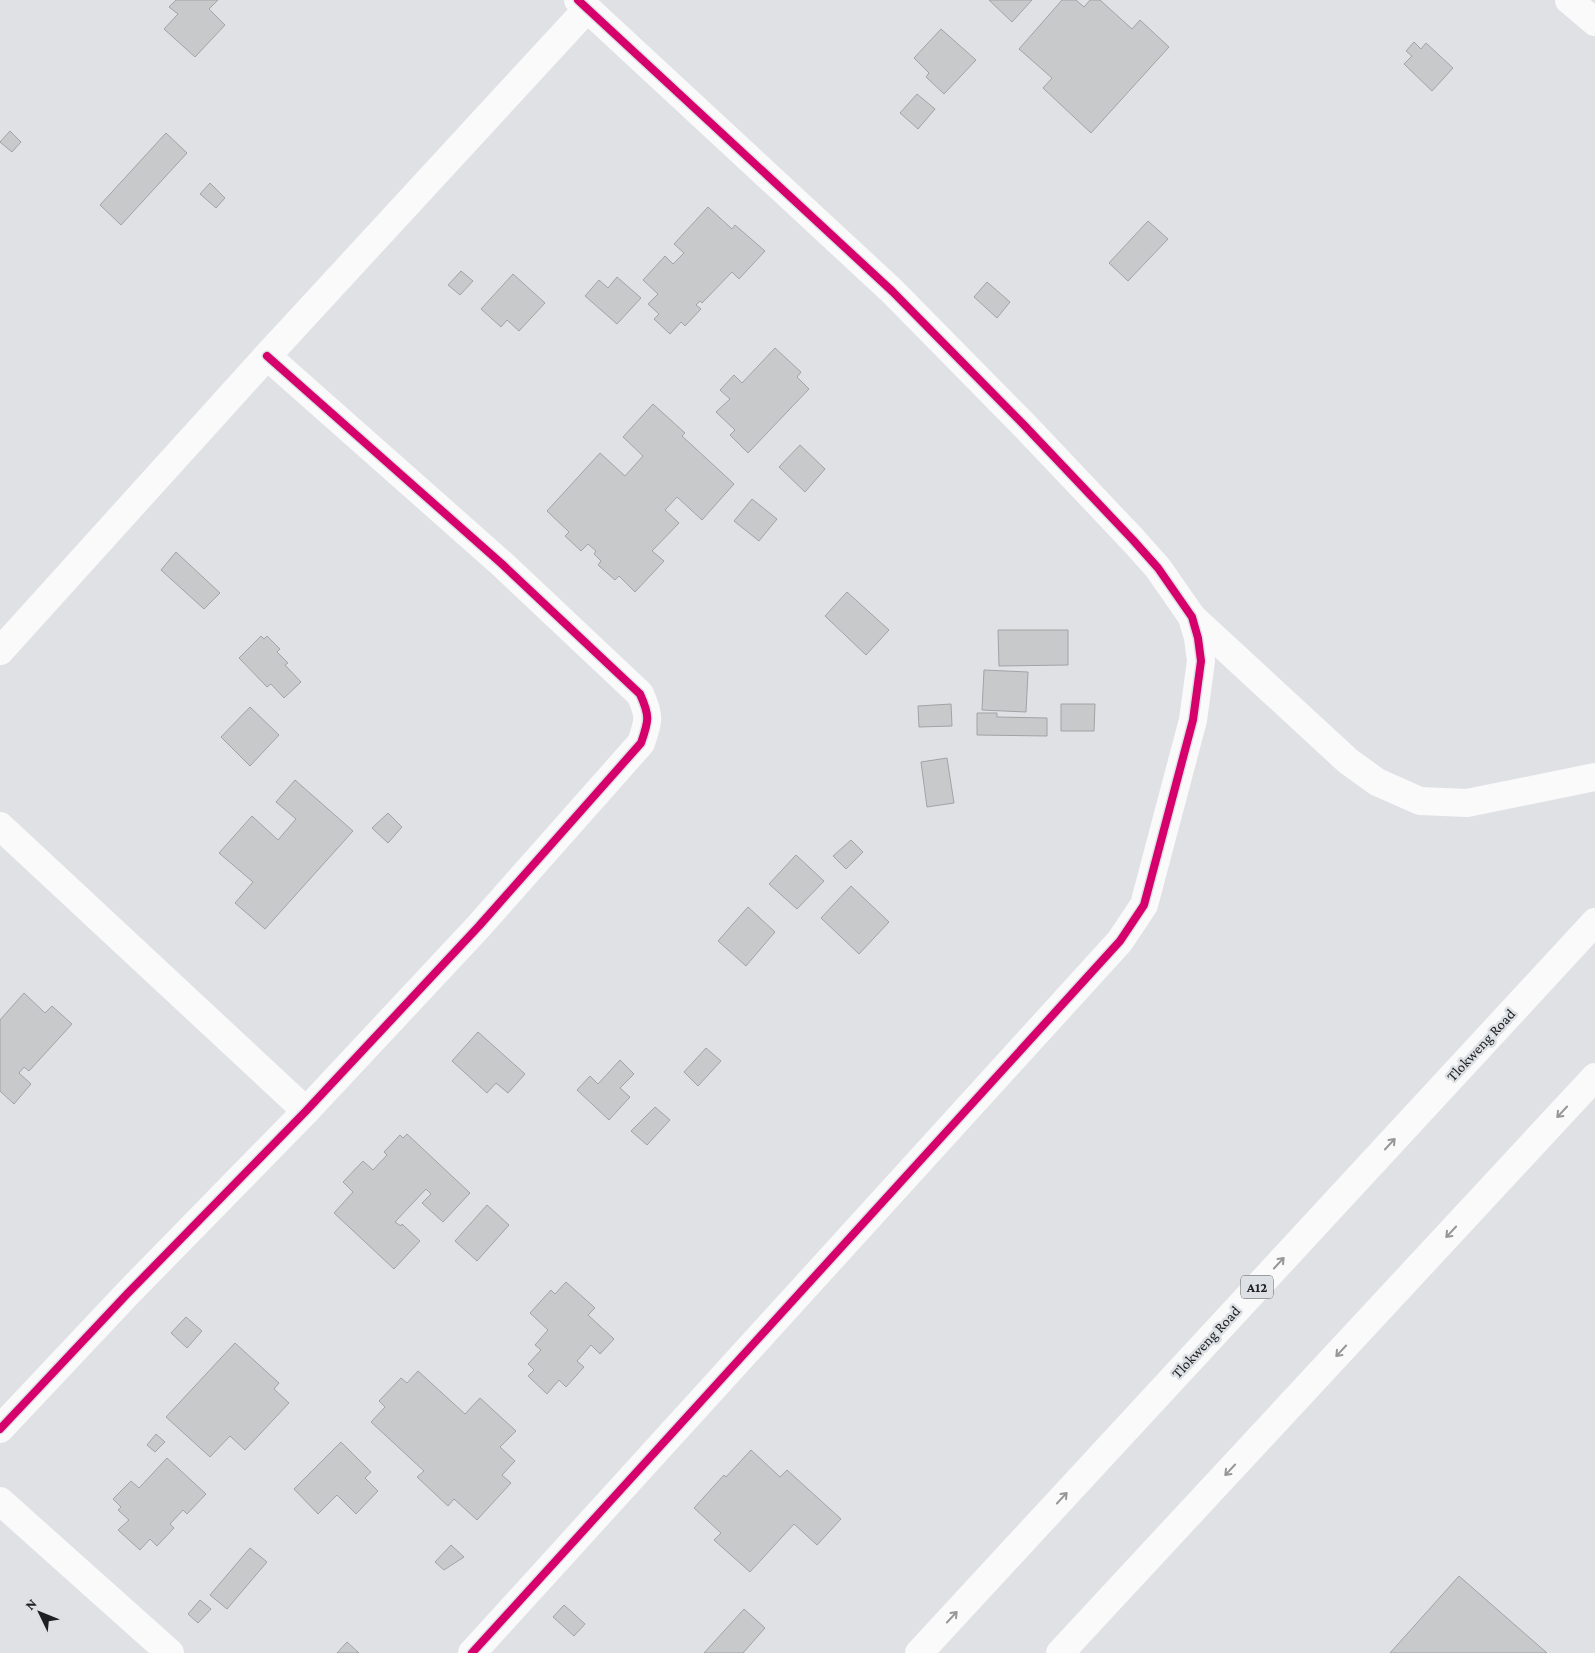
<svg xmlns="http://www.w3.org/2000/svg" width="1595" height="1653" viewBox="0 0 1595 1653" font-family="'Crimson Pro',serif">
<style>
.building{fill:#c8c9cb;stroke:#a1a3a5}
.lines{fill:none;stroke-linecap:round;stroke-linejoin:round}
.minor{stroke:#fafafb;stroke-width:28}
.primary{stroke:#fafafb;stroke-width:28}
.cycleway-casing{stroke:#dde1e6;stroke-width:11}
.cycleway{stroke:#d6006c;stroke-width:8}
.oneway{stroke:#979798}
.labels{text-anchor:middle;dominant-baseline:central;stroke-width:5;stroke-linejoin:round;paint-order:stroke}
.shield{fill:#dde1e6;stroke:#57595b;stroke-width:1}
.shield-label{font-size:14px;font-weight:bold;fill:#1d1f20}
.street-label{font-size:15px;fill:#1d1f20;stroke:#dde1e6}
</style>
<rect width="100%" height="100%" fill="#dfe1e4"/>
<g class="building">
<path d="M176,0H218L209,9L225,25L195,57L164,29L178,14L169,7Z"/>
<path d="M989,0H1032L1012,22Z"/>
<path d="M1062,0H1076L1084,7L1090,0H1100L1132,29L1140,20L1169,47L1091,133L1043,88L1052,78L1019,49Z"/>
<path d="M941,29L976,60L944,94L926,77L929,73L914,58Z"/>
<path d="M1414,42L1421,49L1426,43L1453,68L1432,91L1404,64L1412,56L1406,51Z"/>
<path d="M917,94L935,109L918,129L900,113Z"/>
<path d="M10,131L21,142L12,152L0,142Z"/>
<path d="M166,133L187,153L121,225L100,205Z"/>
<path d="M210,183L225,198L216,208L200,194Z"/>
<path d="M708,207L732,229L735,225L765,251L739,279L732,272L702,303L700,301L696,305L701,309L685,326L681,322L670,334L654,319L659,314L648,304L658,294L643,280L665,256L673,264L684,253L674,244Z"/>
<path d="M1148,221L1168,239L1128,281L1109,263Z"/>
<path d="M461,271L473,281L460,295L448,285Z"/>
<path d="M513,274L545,303L519,331L507,320L501,327L481,309Z"/>
<path d="M617,277L641,298L617,324L585,296L599,280L608,288Z"/>
<path d="M987,282L1010,302L997,318L974,297Z"/>
<path d="M775,348L801,372L797,377L809,389L748,453L730,435L735,430L716,412L730,399L720,390L734,375L742,383Z"/>
<path d="M653,404L685,433L682,436L734,484L702,520L677,497L665,510L679,523L652,551L664,561L635,592L619,576L615,580L598,565L601,561L594,554L596,551L588,544L581,551L565,536L569,532L547,511L600,453L625,476L643,456L623,437Z"/>
<path d="M800,445L825,469L805,492L779,467Z"/>
<path d="M752,499L777,519L759,541L734,521Z"/>
<path d="M176,552L220,593L204,609L161,570Z"/>
<path d="M847,592L889,630L866,655L825,616Z"/>
<path d="M998,630H1068V665L999,666Z"/>
<path d="M261,636L264,639L267,636L280,649L277,652L288,663L285,665L301,682L284,698L271,684L267,687L239,658Z"/>
<path d="M984,670L1028,672L1026,712L982,710Z"/>
<path d="M951,704L952,726L919,727L918,706Z"/>
<path d="M1061,704H1095L1094,731H1061Z"/>
<path d="M250,707L279,735L250,766L221,737Z"/>
<path d="M977,713H997V717L1047,718V736L977,735Z"/>
<path d="M947,758L954,803L927,807L921,762Z"/>
<path d="M295,780L353,831L265,929L235,903L253,882L219,853L252,816L278,840L296,819L276,802Z"/>
<path d="M388,813L402,827L388,843L372,828Z"/>
<path d="M851,840L863,852L846,869L833,856Z"/>
<path d="M796,855L824,881L797,909L769,884Z"/>
<path d="M851,886L889,922L859,954L821,918Z"/>
<path d="M748,907L775,932L746,966L718,941Z"/>
<path d="M24,993L45,1013L52,1006L72,1024L29,1071L24,1067L19,1073L31,1084L14,1104L0,1091V1020Z"/>
<path d="M478,1032L525,1074L508,1093L496,1083L487,1093L452,1061Z"/>
<path d="M706,1048L721,1061L698,1086L684,1072Z"/>
<path d="M620,1060L634,1074L620,1088L630,1097L609,1120L577,1090L590,1076L598,1084Z"/>
<path d="M655,1107L670,1120L647,1145L631,1131Z"/>
<path d="M407,1134L470,1193L443,1222L422,1203L431,1194L426,1189L395,1222L401,1226L402,1224L420,1241L394,1269L334,1213L353,1192L343,1182L363,1161L373,1170L387,1155L384,1152L400,1135L403,1138Z"/>
<path d="M487,1205L509,1225L477,1261L455,1241Z"/>
<path d="M566,1282L595,1308L588,1315L614,1339L600,1354L591,1345L577,1361L584,1367L566,1387L559,1380L547,1394L528,1376L534,1370L528,1364L541,1350L535,1345L548,1330L530,1313L551,1290L555,1294Z"/>
<path d="M186,1317L202,1331L187,1348L171,1333Z"/>
<path d="M235,1343L279,1383L274,1389L289,1403L245,1450L230,1436L210,1457L166,1417Z"/>
<path d="M418,1371L465,1414L480,1398L516,1431L500,1447L515,1461L502,1475L511,1483L477,1520L454,1499L448,1506L417,1477L424,1471L371,1422L385,1407L379,1401L401,1378L407,1383Z"/>
<path d="M156,1434L165,1442L155,1452L147,1445Z"/>
<path d="M341,1442L371,1472L365,1478L378,1491L356,1514L337,1495L318,1514L294,1489Z"/>
<path d="M751,1450L780,1477L787,1470L841,1519L817,1545L794,1524L750,1572L714,1540L721,1533L694,1508L724,1475L726,1477Z"/>
<path d="M167,1458L206,1494L187,1514L183,1510L170,1524L174,1528L157,1546L150,1539L140,1550L118,1530L129,1520L118,1510L121,1507L113,1499L131,1481L139,1488Z"/>
<path d="M451,1545L464,1557L444,1570L435,1562Z"/>
<path d="M250,1548L267,1562L227,1609L210,1595Z"/>
<path d="M1459,1576L1547,1653H1390Z"/>
<path d="M200,1600L211,1609L198,1623L188,1614Z"/>
<path d="M564,1605L585,1624L574,1636L553,1617Z"/>
<path d="M744,1609L765,1628L743,1653H704Z"/>
<path d="M347,1642L359,1653H337Z"/>
</g>
<g class="lines">
<g class="minor">
<path d="M1569,0L1595,22"/>
<path d="M1192,617L1348,761L1377,782L1420,801L1467,803L1595,777"/>
<path d="M0,651L267,356L587,9"/>
<path d="M0,826L306,1111"/>
<path d="M0,1429L128,1293L306,1111L479,926L641,743C649,720 650,716 640,694L502,564L267,356"/>
<path d="M0,1501L170,1653"/>
<path d="M472,1653L1120,941L1144,905L1193,720L1201,661L1198,638L1192,617L1158,568L1133,540L1024,425L892,291L578,0"/>
</g>
<g class="primary">
<path d="M919,1653L1595,922"/>
<path d="M1060,1653L1595,1077"/>
</g>
<defs>
<g id="cycleway">
<path d="M0,1429L128,1293L306,1111L479,926L641,743C649,720 650,716 640,694L502,564L267,356"/>
<path d="M472,1653L1120,941L1144,905L1193,720L1201,661L1198,638L1192,617L1158,568L1133,540L1024,425L892,291L578,0"/>
</g>
</defs>
<use href="#cycleway" class="cycleway-casing"/>
<use href="#cycleway" class="cycleway"/>
</g>
<defs><path id="oneway-shaft" d="M-6 0H5M1.5-3L5.5 0L1.5 3" fill="none" stroke-width="1.6" stroke-linecap="round" stroke-linejoin="round" transform="scale(1.25)"/></defs>
<g class="oneway">
<use href="#oneway-shaft" transform="translate(1562 1112) rotate(133)"/>
<use href="#oneway-shaft" transform="translate(1390 1144) rotate(-47)"/>
<use href="#oneway-shaft" transform="translate(1451 1232) rotate(133)"/>
<use href="#oneway-shaft" transform="translate(1279 1263) rotate(-47)"/>
<use href="#oneway-shaft" transform="translate(1341 1351) rotate(133)"/>
<use href="#oneway-shaft" transform="translate(1230 1470) rotate(133)"/>
<use href="#oneway-shaft" transform="translate(1062 1498) rotate(-47)"/>
<use href="#oneway-shaft" transform="translate(952 1617) rotate(-47)"/>
</g>
<g class="labels">
<rect class="shield" x="1241" y="1275.5" width="32" height="23" rx="4"/>
<g class="shield-label">
<text x="1257" y="1287">A12</text>
</g>
<g class="street-label">
<text transform="translate(1481 1045) rotate(-47)">Tlokweng Road</text>
<text transform="translate(1206 1342) rotate(-47)">Tlokweng Road</text>
</g>
</g>
<g transform="translate(40 1613) rotate(313)" stroke="#dde1e6" stroke-width="4" paint-order="stroke">
<path d="M0-4L9 19L0 12L-9 19Z" fill="#1d1f20"/>
<text y="-8" font-size="14" font-weight="bold" text-anchor="middle" fill="#1d1f20">N</text>
</g>
</svg>
